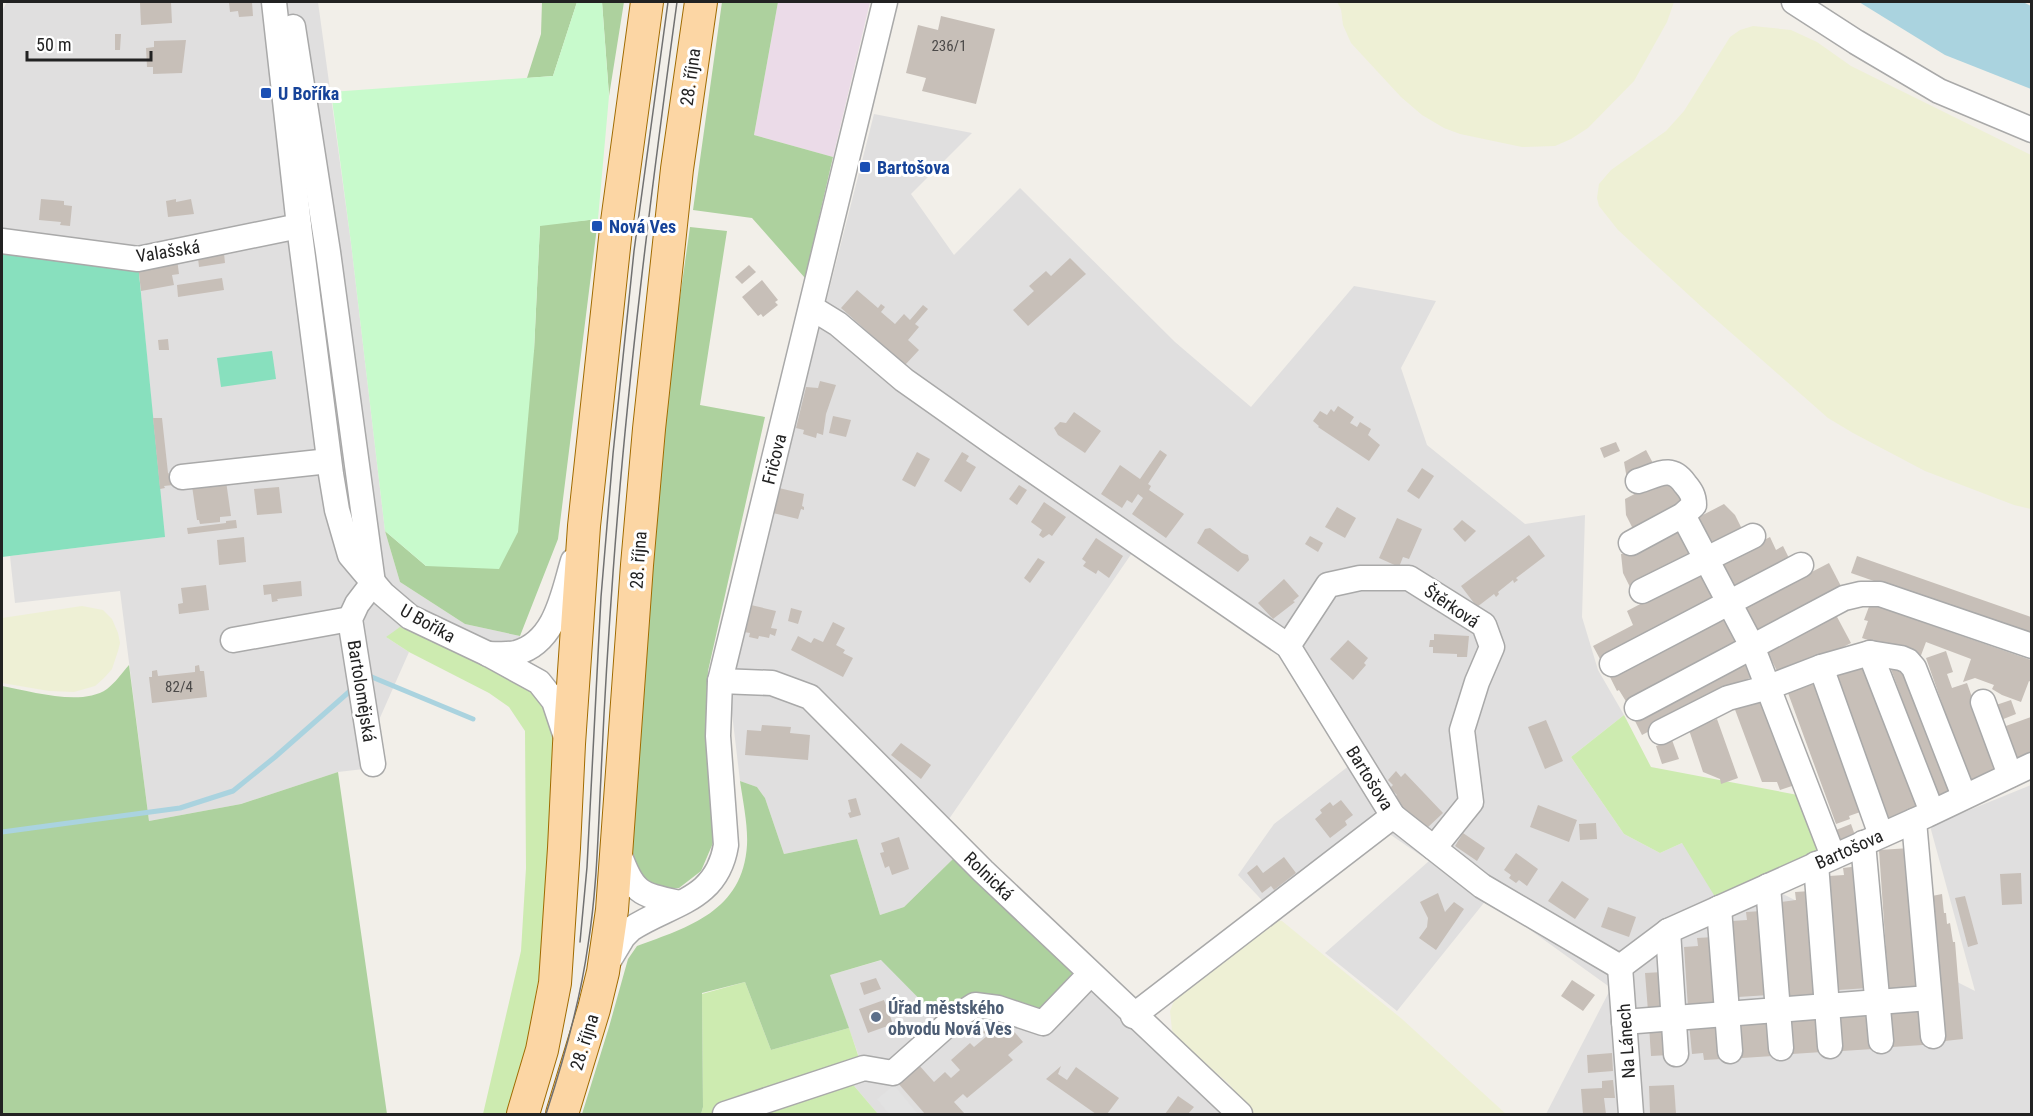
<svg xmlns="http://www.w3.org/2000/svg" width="2033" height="1116" viewBox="0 0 2033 1116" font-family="'Roboto Condensed',sans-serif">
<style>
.residential{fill:#e0dfdf}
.industrial{fill:#ebdbe8}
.farmland{fill:#eef0d5}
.grass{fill:#cdebb0}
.forest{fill:#add19e}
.park{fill:#c8facc}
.pitch{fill:#88e0be}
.parking{fill:#e2e2e2}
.water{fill:#aad3df}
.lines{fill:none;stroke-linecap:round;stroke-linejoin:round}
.stream{stroke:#aad3df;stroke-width:5}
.building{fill:#c7bfb8}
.minor-casing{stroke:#a9a9a9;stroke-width:27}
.major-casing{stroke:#a06b00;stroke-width:34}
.minor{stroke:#fff;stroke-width:24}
.major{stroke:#fcd6a4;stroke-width:32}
.tram{stroke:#707070;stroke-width:1.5}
.transit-dot{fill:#1a4fb4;stroke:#fff;stroke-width:2}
.service-dot{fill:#5c6f8a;stroke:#fff;stroke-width:2}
.labels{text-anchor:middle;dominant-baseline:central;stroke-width:6;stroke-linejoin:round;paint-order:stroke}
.number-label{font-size:15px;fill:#4b4948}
.street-label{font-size:18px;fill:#222;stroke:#fff}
.transit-label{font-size:18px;font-weight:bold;fill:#164399;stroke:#fff;text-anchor:start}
.service-label{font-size:18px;font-weight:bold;fill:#4e5e75;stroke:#fff;text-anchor:start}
</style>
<rect width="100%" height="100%" fill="#f2efe9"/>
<g class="residential">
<path d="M7,2H318L351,243L385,531L400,582L465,624L520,636L522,681L386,637L409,652L375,729L381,767L338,772L241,804L149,821L120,591L15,603L10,556L164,537L137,251L2,236V11Z"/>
<path d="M874,114L972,133L911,194L954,255L1020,188L1175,342L1251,407L1354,286L1436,301L1401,368L1427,445L1525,524L1585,515L1582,617L1598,670L1624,715L1571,757L1624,834L1660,853L1682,843L1975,991L1930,826L2031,785V1114H1546L1611,988L1487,899L1397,1011L1325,953L1429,861L1385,831L1275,914L1238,875L1274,824L1350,765L1280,651L1132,553L949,819L1244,1110L1246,1114H878L849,1080L859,1057L830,975L882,960L949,1029L955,857L904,907L880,915L857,839L784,854L765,798L757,787L740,781L731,705L735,659Z"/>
</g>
<path class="industrial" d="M778,2H870L833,157L754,135Z"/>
<g class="farmland">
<path d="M1337,2H1674L1667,22L1634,81L1588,128L1571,139L1555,146L1522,147L1460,134L1444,128L1422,115L1401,97L1351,43L1343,25L1341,9Z"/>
<path d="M1753,26L1791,30L1817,42L1851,66L2031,155V509L2014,505L1925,471L1853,433L1828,418L1704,309L1618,230L1599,206L1597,198L1599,184L1611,170L1666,131L1684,111L1730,37L1740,30Z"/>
<path d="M82,606L103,610L112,619L118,633L120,643L118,651L112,669L104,678L95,686L74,692L49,691L2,683V618Z"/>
<path d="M1273,919L1282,921L1402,1019L1506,1114H1253L1229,1084L1177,1039L1172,1030L1170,1011L1175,998Z"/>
</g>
<g class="grass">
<path d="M400,627L522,681L541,704L554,732L545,942L527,1044L507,1114H483L521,951L526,868L525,731L509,707L489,693L409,652L386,637Z"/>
<path d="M1624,715L1651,767L1803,796L1822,852L1717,900L1682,843L1660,853L1624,834L1571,757Z"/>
<path d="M745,982L771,1050L849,1028L859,1058L849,1080L878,1114H701L703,1107L702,994Z"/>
</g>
<g class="forest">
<path d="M542,2H577L553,76L527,78L541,34Z"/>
<path d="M602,2H624L609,96V95Z"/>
<path d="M722,2H778L754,135L833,157L805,278L752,218L693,210Z"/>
<path d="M598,219L558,539L520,636L465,624L400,582L385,531L426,566L534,351L540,225Z"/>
<path d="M690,227L727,231L700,405L765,417L708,671L706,714L713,843L701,871L679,888H651L630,858L661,431Z"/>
<path d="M129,665L149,821L241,804L338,772L387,1114H2V686C31,691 81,707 107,689C115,683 122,673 129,665Z"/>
<path d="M740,781L757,787L765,798L784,854L857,839L880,915L904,907L955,857L1075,974L1041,1013L991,1001L949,1029L881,960L830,975L849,1028L771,1050L745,982L702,993L703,1107L701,1114H582L609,1027L628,959L637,946C689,927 743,911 747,845C748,825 743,802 740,781Z"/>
</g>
<path class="park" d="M577,2H602L609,96L598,219L540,226L534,351L518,532L499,569L426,566L385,531L351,243L331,92L553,76Z"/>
<g class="pitch">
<path d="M2,254L52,260V255L138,263L165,537L2,557Z"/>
<path d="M272,351L276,379L221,387L217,358Z"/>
</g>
<path class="parking" d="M894,1085L918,1114H889L877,1099Z"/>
<path class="water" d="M1859,2H2023L2031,6V89L1945,55Z"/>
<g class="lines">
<g class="stream">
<path d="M367,675L473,719"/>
<path d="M2,832L180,808L233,791L275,757L350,691"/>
</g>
</g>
<g class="building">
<path d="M147,2H171L172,23L141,25L140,3H147Z"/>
<path d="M229,2H252L253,16L239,17L238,11L230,12Z"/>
<path d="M941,16L995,29L976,104L922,91L926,78L906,73L918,25L938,30Z"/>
<path d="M115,34H121L120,50H115Z"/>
<path d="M186,40L182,73L153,74V67H147L146,48L154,47V41Z"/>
<path d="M41,199L64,201V205L72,206L70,226L60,225L61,222L39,220Z"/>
<path d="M176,199V202L191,199L194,214L168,217L166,201Z"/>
<path d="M224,253L225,263L199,267L198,258Z"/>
<path d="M1070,258L1086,274L1028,326L1013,310L1034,291L1029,286L1046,271L1051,276Z"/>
<path d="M177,259L179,274L172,275L174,285L141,291L138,265Z"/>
<path d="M749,265L756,272L742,284L735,277Z"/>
<path d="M222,278L224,290L178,297L177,285Z"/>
<path d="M762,280L778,300L775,302L778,305L763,317L761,314L758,316L742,297Z"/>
<path d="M857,290L878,308L881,304L885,307L881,312L895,324L904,314L910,320L923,305L928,309L915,324L919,327L908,340L919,350L905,365L841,308Z"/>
<path d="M168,339L169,350H159L158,340Z"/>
<path d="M820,381L836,385L826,414L823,435L817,433L816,438L803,434L804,430L796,428L806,387L818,388Z"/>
<path d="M1338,406L1354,417L1350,423L1352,424L1357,427L1360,422L1371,429L1368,435L1380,445L1369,461L1318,427L1319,426L1313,421L1320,411L1327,415L1331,409L1334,412Z"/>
<path d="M1074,412L1101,431L1085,453L1058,435L1054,428L1060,422L1066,423Z"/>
<path d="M833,416L851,420L846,437L829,433Z"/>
<path d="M153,418H162L168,473L172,475L173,485L164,486L165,488L160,489Z"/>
<path d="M1616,442L1620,451L1604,458L1600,448Z"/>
<path d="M1160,450L1167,455L1148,484L1151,486L1149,490L1184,514L1166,538L1132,514L1143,498L1138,494L1132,503L1127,500L1122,508L1101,494L1120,465L1140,479Z"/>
<path d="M1646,450L1654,465L1627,479L1624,462Z"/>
<path d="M917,452L930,459L915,487L902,480Z"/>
<path d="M962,452L969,456L966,461L976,467L961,492L944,481Z"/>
<path d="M1422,468L1434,476L1419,499L1407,491Z"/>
<path d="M1671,475L1688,500L1633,529L1626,515L1625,499Z"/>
<path d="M226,481L231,516L220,517V522L200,524L199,520H197L192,486Z"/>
<path d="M1019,485L1027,490L1017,505L1009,499Z"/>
<path d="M279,487L282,513L257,515L254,489Z"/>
<path d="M779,488L804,494L802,506L804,507V510L801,509L798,519L773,513Z"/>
<path d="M1044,502L1066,517L1052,536L1049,534L1043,538L1039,535L1042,530L1031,522Z"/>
<path d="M1724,504L1735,515L1742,529L1711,545L1697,518Z"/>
<path d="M1337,507L1356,518L1345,538L1325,527Z"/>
<path d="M1397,518L1422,529L1409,559L1403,557L1399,567L1379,558Z"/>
<path d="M236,520L237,528L188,534L187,528L226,523V521Z"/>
<path d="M1462,520L1476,531L1465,542L1453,529Z"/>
<path d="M1680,527L1694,554L1630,587L1623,573L1621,554L1630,553Z"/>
<path d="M1210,528L1242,553L1248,555L1249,560L1238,572L1197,543L1205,529Z"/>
<path d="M1529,535L1545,556L1516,578L1518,580L1514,583L1513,580L1498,592L1499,594L1496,597L1494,594L1477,607L1461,586Z"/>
<path d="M1310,536L1323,543L1318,552L1305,544Z"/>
<path d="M244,537L246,562L219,565L217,540Z"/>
<path d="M1770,537L1776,550L1783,546L1790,560L1735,589L1721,562Z"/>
<path d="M1096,538L1123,556L1109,578L1098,570L1096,574L1083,566L1086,562L1082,559Z"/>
<path d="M1857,556L2031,617V636L1851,573Z"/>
<path d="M1038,558L1045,562L1030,583L1024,578Z"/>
<path d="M1829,563L1843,590L1758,634L1744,607Z"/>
<path d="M1703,571L1717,598L1600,659L1593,646L1633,625L1627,611Z"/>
<path d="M1284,579L1299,596L1293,601L1295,602L1273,619L1258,603Z"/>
<path d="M301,581L302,596L277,599L278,601L272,602L271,594L264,595L263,585Z"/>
<path d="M206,585L209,610L179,614L178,604L183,603L181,588Z"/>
<path d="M1870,604L2031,660V682L2029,681L2021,702L2002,695L1992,689L1994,685L1975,678L1963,682L1971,659L1926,642L1920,658L1862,638L1868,621L1864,620Z"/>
<path d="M751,605L776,611L771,628L777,629L775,636L770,634L769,638L759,636L758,639L749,637L750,633L744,632Z"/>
<path d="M791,608L802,611L798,624L788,621Z"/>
<path d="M1836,615L1851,643L1781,679L1767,651Z"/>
<path d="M1726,616L1740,643L1627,703L1619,690L1617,691L1610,677Z"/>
<path d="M833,622L845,628L836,645L845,650L843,653L853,658L843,677L791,650L798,636L811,643L814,638L823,642Z"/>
<path d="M1434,634L1469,636L1467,657H1457V654L1433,653V647H1429L1430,640H1434Z"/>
<path d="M1348,640L1368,658L1364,663L1366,665L1353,680L1330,659Z"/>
<path d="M1946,651L1953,672L1947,674L1952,688L1967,683L1999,773L1970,783L1926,658Z"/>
<path d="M1750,660L1757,674L1642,735L1635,721Z"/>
<path d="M1868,661L1920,808L1886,820L1834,673Z"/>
<path d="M1906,663L1952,793L1938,798L1891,669Z"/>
<path d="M199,665L200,671H204L207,697L152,703L149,677H152V671L157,670L158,676L195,672V666Z"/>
<path d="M1816,683L1863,811L1849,816L1850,819L1836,824L1788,693Z"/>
<path d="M1762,697L1795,785L1780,790L1777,782H1762L1734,707Z"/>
<path d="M2011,700L2016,714L2001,720L1996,705Z"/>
<path d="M2031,717V757L2016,763L2003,727Z"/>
<path d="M1717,719L1738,778L1721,784L1720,779L1703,772L1689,730Z"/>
<path d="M1546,720L1563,761L1545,769L1528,727Z"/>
<path d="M762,725L791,727L790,733L810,735L808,760L745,755L747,730L761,731Z"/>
<path d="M1672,740L1679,759L1662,764L1656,746Z"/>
<path d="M901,743L931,765L921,779L891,755Z"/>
<path d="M1396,771L1401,777L1405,773L1443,813L1426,829H1421L1393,798L1397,795L1390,788L1393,785L1388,780Z"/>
<path d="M856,798L861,815L850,818L848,813L851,812L848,800Z"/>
<path d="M1341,800L1353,815L1345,821L1347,825L1330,838L1315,819L1322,813L1320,810L1330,802L1333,806Z"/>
<path d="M1538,805L1577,820L1569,842L1530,827Z"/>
<path d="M1596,823L1597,839L1580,840L1579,824Z"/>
<path d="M1851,824L1856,838L1841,844L1836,830Z"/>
<path d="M1463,833L1485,848L1477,861L1455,846Z"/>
<path d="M899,837L909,869L892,875L889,866L885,868L880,853L884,852L881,843Z"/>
<path d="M1910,848L1920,992L1889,994L1879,850Z"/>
<path d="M1516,853L1538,869L1527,886L1519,880L1516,883L1509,878L1511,875L1504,870Z"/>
<path d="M1284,857L1296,873L1274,890L1271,886L1262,893L1247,873L1257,865L1263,873Z"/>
<path d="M1859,866L1868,988L1838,990L1829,876L1844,875L1843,868Z"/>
<path d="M2021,873L2022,904L2002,905L2000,874Z"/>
<path d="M1562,881L1589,899L1575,919L1548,901Z"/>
<path d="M1811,891L1818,998L1788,1001L1781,902L1796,900L1795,892Z"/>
<path d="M1438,893L1445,912L1454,902L1464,909L1436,950L1419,938L1427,927L1428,918L1420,902Z"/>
<path d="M1942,894L1944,913H1946L1947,924L1950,923L1953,942H1955L1963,1039L1945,1041L1932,896Z"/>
<path d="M1965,896L1978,944L1968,947L1955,898Z"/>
<path d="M1608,907L1636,917L1629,937L1601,927Z"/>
<path d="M1762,911L1769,995L1738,997L1732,921L1747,920L1746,912Z"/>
<path d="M1714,937L1719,1005L1688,1008L1684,947L1698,946L1697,938Z"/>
<path d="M1663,972L1666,1010L1648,1011L1645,973Z"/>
<path d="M876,978L881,989L864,995L860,983Z"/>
<path d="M1572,980L1595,995L1583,1011L1561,996Z"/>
<path d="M884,1000L893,1024L868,1033L859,1009Z"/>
<path d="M1920,1006L1923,1045L1892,1047L1890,1008Z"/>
<path d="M1870,1010L1873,1049L1842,1051L1839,1012Z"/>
<path d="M1820,1014L1822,1052L1792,1054L1789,1016Z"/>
<path d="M1770,1017L1773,1056L1742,1058L1739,1019Z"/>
<path d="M1005,1021L1023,1042L1008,1055L1013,1060L967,1098L963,1094L954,1102L965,1114H925L897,1082L918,1064L934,1082L945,1072L951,1078L960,1070L951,1060L970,1043L974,1047L987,1036L983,1032L988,1028L991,1032Z"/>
<path d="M1720,1021L1722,1059L1704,1060L1703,1053L1692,1054L1689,1023Z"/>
<path d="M1667,1025L1669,1055L1651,1056L1649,1026Z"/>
<path d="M1612,1053L1613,1071L1588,1073L1587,1055Z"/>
<path d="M1061,1066L1058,1074L1067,1080L1076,1067L1119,1098L1107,1114H1096L1046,1079Z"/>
<path d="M1613,1080L1615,1098H1604L1606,1114H1583L1581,1089L1602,1088V1081Z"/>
<path d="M1674,1085L1676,1114H1650L1649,1086Z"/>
<path d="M1178,1096L1194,1107L1188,1114H1165Z"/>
</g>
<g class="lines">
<defs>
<g id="minor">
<path d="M274,2L299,226L331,474L337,510L350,555L383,594L410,617L488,654L539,682L554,701L566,737"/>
<path d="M1794,2L1856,42L1939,91L2032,130"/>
<path d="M293,27L328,252L373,583"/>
<path d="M2,241L138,259L299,226"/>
<path d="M812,308L838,324L904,380L996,445L1288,646L1393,816L1482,886L1620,967L1668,931L1927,815L2032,765"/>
<path d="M182,477L329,461"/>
<path d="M1683,515L1752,646L1833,856"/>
<path d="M1631,543L1683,515L1694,505C1694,496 1691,491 1685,484C1671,464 1658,475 1638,481"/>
<path d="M1642,591L1753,536"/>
<path d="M233,640L350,619"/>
<path d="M1288,646L1328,585L1360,578H1409L1484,625L1492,647L1477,682L1462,730L1471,802L1434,848"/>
<path d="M1870,653L1932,812"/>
<path d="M488,654C497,654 508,655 516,653C556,642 563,594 573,561"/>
<path d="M1612,664L1801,565"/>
<path d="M1821,667L1881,835"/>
<path d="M720,681L772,683L810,697L983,871L1240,1114"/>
<path d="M1983,702L2010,775"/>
<path d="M1637,708L1844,598L1861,594H1880L2032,646"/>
<path d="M1661,732L1728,698L1769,687L1821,667L1870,653L1901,658L1908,661L1914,668L1964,796"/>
<path d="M373,764L350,619L357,604L373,583"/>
<path d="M1914,821L1933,1036"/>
<path d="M1863,843L1881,1041"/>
<path d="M618,851C634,893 637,894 680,903"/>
<path d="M1816,864L1830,1046"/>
<path d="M1768,886L1781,1048"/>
<path d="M1719,908L1730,1051"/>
<path d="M1668,931L1676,1054"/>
<path d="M608,962L623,937L631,929C671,903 717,901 726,845L718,736L720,681L885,2"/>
<path d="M1620,967L1631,1114"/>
<path d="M1133,1016L1393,816"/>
<path d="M1624,1022L1929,998"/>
<path d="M725,1114L864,1068L893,1073L956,1017L975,1005L998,1008L1043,1023L1090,974"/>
</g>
<g id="major">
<path d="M523,1114L542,1050L555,983L564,848L569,744L584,526L616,229L647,2"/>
<path d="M562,1114L594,1009L603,972L612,910L637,565L649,429L677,169L701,2"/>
</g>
</defs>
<use href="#minor" class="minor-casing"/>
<use href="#major" class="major-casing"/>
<use href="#minor" class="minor"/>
<use href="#major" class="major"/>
<g class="tram">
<path d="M580,942L587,867L601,597L613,454L634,251L668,2"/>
<path d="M546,1114C564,1059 580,1002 588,945C597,889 598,833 601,776C604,708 608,641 613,573C627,382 651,192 677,2"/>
</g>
</g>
<g class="transit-dot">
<rect x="260" y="87" width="12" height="12" rx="3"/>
<rect x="859" y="161" width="12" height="12" rx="3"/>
<rect x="591" y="220" width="12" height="12" rx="3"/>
</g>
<circle class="service-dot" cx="876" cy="1017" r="6"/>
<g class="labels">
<g class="number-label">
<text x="949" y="46">236/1</text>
<text x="179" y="687">82/4</text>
</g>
<g class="street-label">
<text transform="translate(690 77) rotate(-82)">28. října</text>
<text transform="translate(168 251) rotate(-9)">Valašská</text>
<text transform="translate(774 459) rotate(-76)">Fričova</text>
<text transform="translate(638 560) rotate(-86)">28. října</text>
<text transform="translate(1452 606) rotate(34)">Štěrková</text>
<text transform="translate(428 623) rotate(29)">U Boříka</text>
<text transform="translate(362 691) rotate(81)">Bartolomějská</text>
<text transform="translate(1370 778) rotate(58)">Bartošova</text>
<text transform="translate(1849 849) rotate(-24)">Bartošova</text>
<text transform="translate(989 876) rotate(44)">Rolnická</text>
<text transform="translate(1626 1041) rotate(-94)">Na Lánech</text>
<text transform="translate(584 1042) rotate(-73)">28. října</text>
</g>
<g class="transit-label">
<text x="278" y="93">U Boříka</text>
<text x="877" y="167">Bartošova</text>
<text x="609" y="226">Nová Ves</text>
</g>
<g class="service-label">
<text x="888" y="1007">Úřad městského<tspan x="888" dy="21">obvodu Nová Ves</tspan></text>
</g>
</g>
<rect width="2033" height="1116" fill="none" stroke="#222222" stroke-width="6"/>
<path d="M27 51v9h124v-9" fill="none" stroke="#222222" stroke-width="3"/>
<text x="36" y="51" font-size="18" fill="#222222" stroke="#ffffff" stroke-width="4.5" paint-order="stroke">50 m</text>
</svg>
